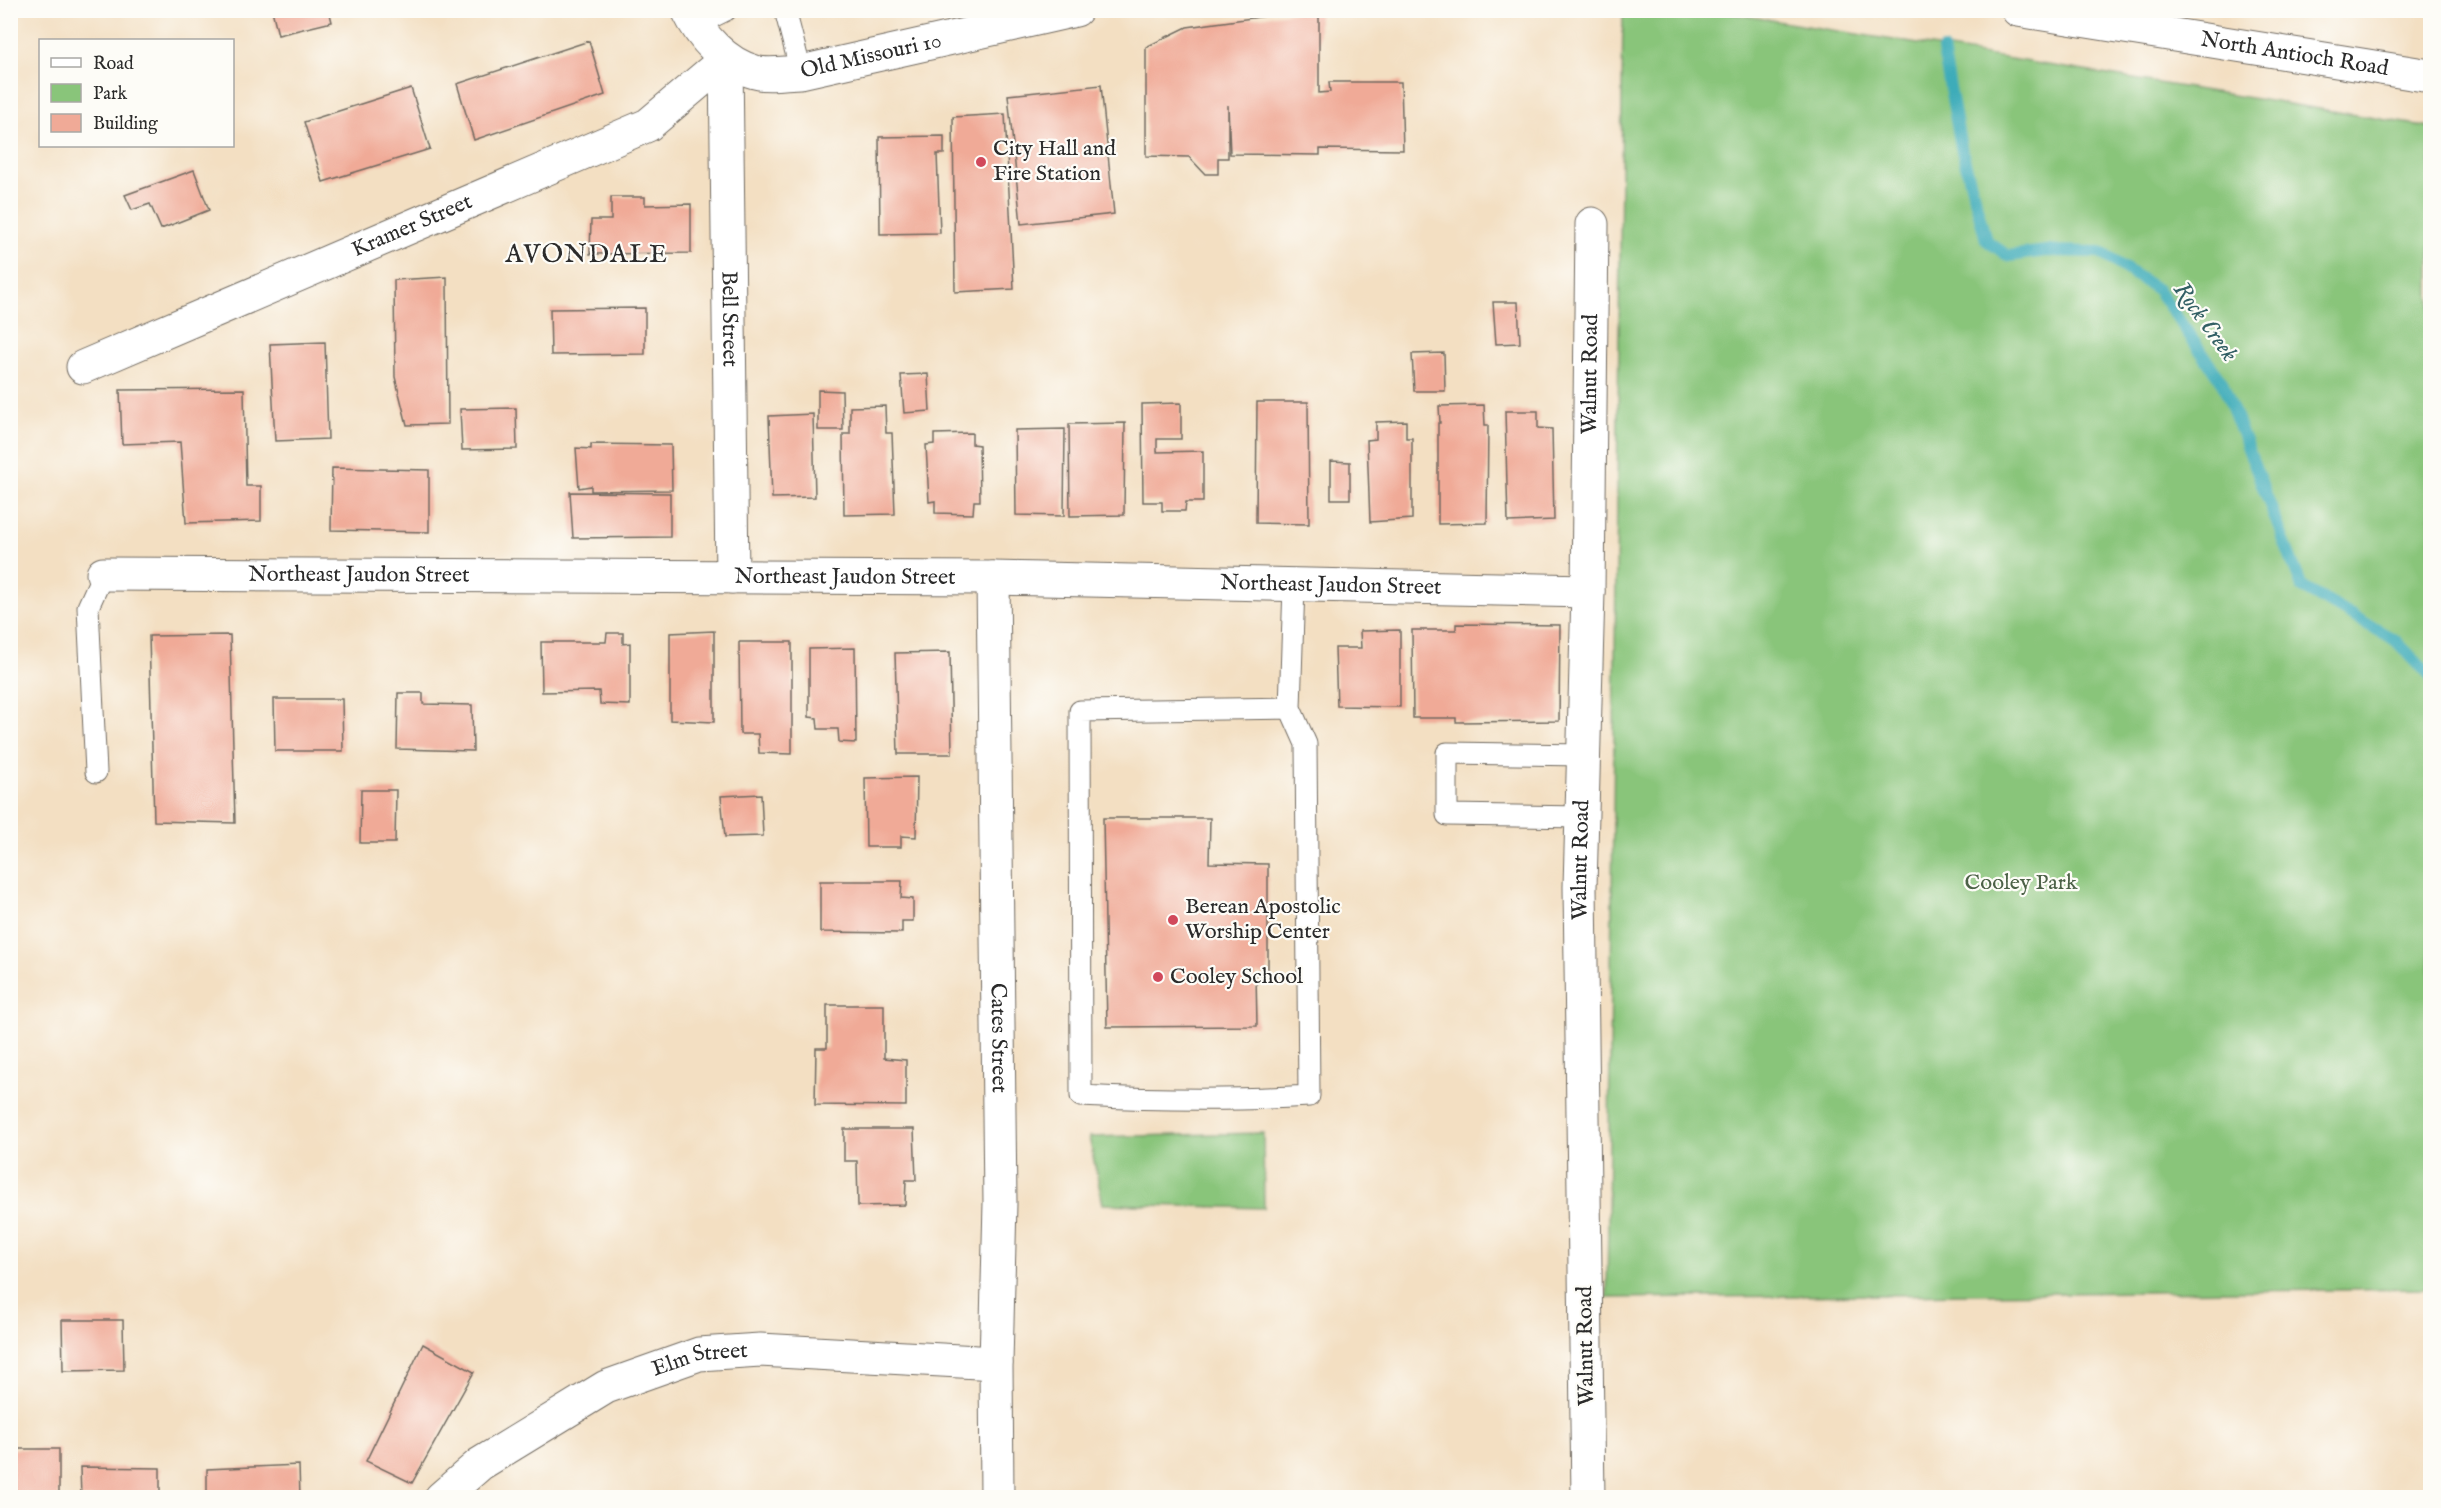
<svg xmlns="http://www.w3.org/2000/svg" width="2441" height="1508" viewBox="0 0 2441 1508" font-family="'IM FELL English',serif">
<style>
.green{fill:#89c57a;stroke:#5a7852;stroke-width:1.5}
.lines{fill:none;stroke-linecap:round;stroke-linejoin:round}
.stream{stroke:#3cacb9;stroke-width:12}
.building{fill:#f0aa97}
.service-casing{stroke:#716a60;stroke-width:23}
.minor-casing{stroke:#716a60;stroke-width:35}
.tertiary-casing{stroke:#716a60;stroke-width:35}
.service{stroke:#fff;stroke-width:21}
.minor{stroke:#fff;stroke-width:33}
.tertiary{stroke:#fff;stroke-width:33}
.poi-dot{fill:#d1495b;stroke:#fdfcf7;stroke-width:2}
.labels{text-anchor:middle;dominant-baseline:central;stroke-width:4.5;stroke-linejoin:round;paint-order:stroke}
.street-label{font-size:22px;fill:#2b2b2b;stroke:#fdfcf7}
.poi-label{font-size:22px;fill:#2b2b2b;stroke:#fdfcf7;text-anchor:start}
.park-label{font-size:22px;fill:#4c6147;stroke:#fdfcf7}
.water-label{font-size:24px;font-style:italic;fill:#325f64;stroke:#fdfcf7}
.quarter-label{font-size:26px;letter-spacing:1.5px;fill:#2b2b2b;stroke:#fdfcf7}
</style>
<rect width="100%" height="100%" fill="#fdfcf7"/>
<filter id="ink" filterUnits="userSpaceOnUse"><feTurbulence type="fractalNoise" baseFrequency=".0167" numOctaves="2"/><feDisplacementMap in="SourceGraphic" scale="12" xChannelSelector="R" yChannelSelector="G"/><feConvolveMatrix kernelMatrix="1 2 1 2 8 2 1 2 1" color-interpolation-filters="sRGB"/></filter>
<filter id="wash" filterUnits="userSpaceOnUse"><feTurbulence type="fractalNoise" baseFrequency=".008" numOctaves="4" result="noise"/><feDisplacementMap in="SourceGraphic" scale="24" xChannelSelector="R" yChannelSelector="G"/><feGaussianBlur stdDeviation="1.35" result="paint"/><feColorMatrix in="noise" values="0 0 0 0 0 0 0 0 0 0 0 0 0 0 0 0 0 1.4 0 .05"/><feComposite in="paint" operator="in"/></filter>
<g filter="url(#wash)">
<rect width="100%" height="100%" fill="#f3dfc2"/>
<g class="green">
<path d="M1623,11H1715L2430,127V1289L1607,1298Z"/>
<path d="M1263,1133L1264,1208L1103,1204L1089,1137Z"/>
</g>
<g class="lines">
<path class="stream" d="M1943,50L1961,147L1986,240L2008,256L2046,251L2100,252L2158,290L2222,382L2302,587L2395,640L2430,676"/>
</g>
<g id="blocks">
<g class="building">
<path d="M272,10H329L332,22L278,35Z"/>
<path d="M1310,10H1319V93L1330,92L1329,82H1401L1403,150L1320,149V155L1230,154L1228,105V158H1218V174H1205L1189,157L1146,156V47L1187,27Z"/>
<path d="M589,41L605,95L474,140L457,84Z"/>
<path d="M1101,85L1114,214L1021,224L1008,95Z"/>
<path d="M411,88L430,149L323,182L304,122Z"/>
<path d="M1005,114L1014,289L955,292L953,117Z"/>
<path d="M944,136V154H937L940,233L880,234L879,137Z"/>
<path d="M194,170L209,210L161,229L150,204L132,210L125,195Z"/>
<path d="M611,197H645V205L691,204V253L590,254L591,220H611Z"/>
<path d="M447,277L448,424L407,425L395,377L394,280Z"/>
<path d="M1493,302H1518L1520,343L1496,344Z"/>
<path d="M645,308V354L551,355L550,309Z"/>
<path d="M325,342L328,439L275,441L270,344Z"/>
<path d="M1444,353L1445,391H1414L1412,354Z"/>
<path d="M928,374L930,411L904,413L901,375Z"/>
<path d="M244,389L246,486H261V521L186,523L180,442L122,444L120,390Z"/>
<path d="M818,390L842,391L843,430H818Z"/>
<path d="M1257,402H1308L1309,524L1256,523Z"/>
<path d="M1181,403V439H1157V452L1203,451V502H1186L1185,511H1162V502H1143L1142,404Z"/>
<path d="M1484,405L1485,425H1488L1487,523L1438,524V423H1440L1439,406Z"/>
<path d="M885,406L886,433H892L895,514L844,515L843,434H850V407Z"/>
<path d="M516,408L517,449L462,450L460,409Z"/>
<path d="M1505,411H1538V428L1552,429L1554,520L1508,522Z"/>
<path d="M813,414L815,497L772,498L769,416Z"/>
<path d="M1406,421V438H1412V519L1370,522L1367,440L1376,439V422Z"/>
<path d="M1125,423L1124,515L1070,516L1069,424Z"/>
<path d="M1065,429L1064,516L1016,515L1015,430Z"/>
<path d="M972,433V444L979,445L980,501H974L973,514L935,513V501L929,502L926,445L934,444V434Z"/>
<path d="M591,444L671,445L672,490L591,491V486L579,488L576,448L591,449Z"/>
<path d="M1331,461L1350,462V499H1331Z"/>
<path d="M332,468L429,470V532L331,530Z"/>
<path d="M570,492L670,493V537L573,538Z"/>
<path d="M1456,624L1560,625L1559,721L1456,722V718H1413L1412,630H1456Z"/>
<path d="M1400,630V707L1337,706L1335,648H1361L1360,631Z"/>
<path d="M714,631V722L670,720V633Z"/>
<path d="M607,633H623V644L630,643V705L600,704L599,691L542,692L541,642H606Z"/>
<path d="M230,635L235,823L154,821L149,636Z"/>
<path d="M739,642H792V754L759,753L758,734H740Z"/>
<path d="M855,648L856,743L839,742L838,729H818L817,718L809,717V649Z"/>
<path d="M950,652L952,754H898L895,653Z"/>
<path d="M398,693H423V704L472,705L473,751L397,749Z"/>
<path d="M274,699H342L343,751H275Z"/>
<path d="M917,777L916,837L901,836V847H866L865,778Z"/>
<path d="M361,790H396L395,843H360Z"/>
<path d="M761,794L763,836L725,837L721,796Z"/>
<path d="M1103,818H1210L1209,863L1268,864V975L1256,974L1257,1026L1107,1027Z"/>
<path d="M820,881H902L901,898L913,899V921H902V933L820,932Z"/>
<path d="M827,1005H884V1058L906,1060V1106L815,1105L816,1048H827Z"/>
<path d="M844,1129H914L916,1180H906L905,1205L858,1206L857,1161H844Z"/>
<path d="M62,1320H123L124,1370L63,1371Z"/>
<path d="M423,1344L474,1372L412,1483L366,1461Z"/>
<rect x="10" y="1449" width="49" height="49"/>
<path d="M299,1465L300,1498H207V1469Z"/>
<path d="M80,1467L160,1468V1498H81Z"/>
</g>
</g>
</g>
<g filter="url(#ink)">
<use href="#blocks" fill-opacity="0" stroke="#716a60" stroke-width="1.5"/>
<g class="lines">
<defs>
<g id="service">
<path d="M785,10L801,72"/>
<path d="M696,25L726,10"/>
<path d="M1290,708L1306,744L1309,1096C1232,1101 1158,1100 1081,1096L1080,711L1290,708L1294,585"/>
<path d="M96,772L88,607L103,574"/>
<path d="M1582,817L1447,815V753L1583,755"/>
</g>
<g id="minor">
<path id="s1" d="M726,59L732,577"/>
<path id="s2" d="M83,367L648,125L726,59"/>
<path id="s3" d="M103,574L993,578L1588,591"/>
<path id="s4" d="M993,578L1000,1203L996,1363L997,1498"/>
<path id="s5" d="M441,1498L480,1464L606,1387L699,1354L760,1350L996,1363"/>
<path id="s6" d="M1588,1498L1580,887L1588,591L1592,224"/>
</g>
<g id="tertiary">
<path id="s7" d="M688,10C701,37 725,64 755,72C768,76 787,72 801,72L1076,10"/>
<path id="s8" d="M2018,10L2430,76"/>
</g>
</defs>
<use href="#service" class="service-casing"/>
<use href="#minor" class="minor-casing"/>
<use href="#tertiary" class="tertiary-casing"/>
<use href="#service" class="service"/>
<use href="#minor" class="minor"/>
<use href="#tertiary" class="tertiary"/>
</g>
</g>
<g class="poi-dot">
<circle cx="981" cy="162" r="6"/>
<circle cx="1173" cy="920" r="6"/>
<circle cx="1158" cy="977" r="6"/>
</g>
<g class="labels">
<g class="street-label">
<text stroke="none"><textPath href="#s8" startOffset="280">North Antioch Road</textPath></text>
<text stroke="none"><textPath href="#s7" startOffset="212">Old Missouri 10</textPath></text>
<text stroke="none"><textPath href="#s2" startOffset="358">Kramer Street</textPath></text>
<text stroke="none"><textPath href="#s1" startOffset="260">Bell Street</textPath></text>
<text stroke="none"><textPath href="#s6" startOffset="1124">Walnut Road</textPath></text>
<text stroke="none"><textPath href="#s3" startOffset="256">Northeast Jaudon Street</textPath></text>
<text stroke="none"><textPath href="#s3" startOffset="742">Northeast Jaudon Street</textPath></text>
<text stroke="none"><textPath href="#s3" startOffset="1228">Northeast Jaudon Street</textPath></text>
<text stroke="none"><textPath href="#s6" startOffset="638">Walnut Road</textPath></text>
<text stroke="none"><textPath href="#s4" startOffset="460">Cates Street</textPath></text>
<text transform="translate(1586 1346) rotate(-91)">Walnut Road</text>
<text stroke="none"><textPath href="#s5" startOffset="298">Elm Street</textPath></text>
</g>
<g class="poi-label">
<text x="993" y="149">City Hall and<tspan x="993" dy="25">Fire Station</tspan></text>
<text x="1185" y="907">Berean Apostolic<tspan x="1185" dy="25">Worship Center</tspan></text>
<text x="1170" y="977">Cooley School</text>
</g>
<g class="park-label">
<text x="2021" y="883">Cooley Park</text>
</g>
<g class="water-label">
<text transform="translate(2205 322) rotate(54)">Rock Creek</text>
</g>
<g class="quarter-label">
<text x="587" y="254">AVONDALE</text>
</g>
</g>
<rect width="2441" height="1508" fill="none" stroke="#fdfcf7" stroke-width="36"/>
<rect x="39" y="39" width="195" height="108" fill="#fdfcf7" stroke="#a9a8a5" stroke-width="1.5"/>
<rect x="51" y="58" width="30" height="9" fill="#ffffff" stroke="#a9a8a5" stroke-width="1.5"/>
<text x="93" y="69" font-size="18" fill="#2b2b2b">Road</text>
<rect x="51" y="84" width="30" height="18" fill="#89c57a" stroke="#a9a8a5" stroke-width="1.5"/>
<text x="93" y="99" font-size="18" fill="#2b2b2b">Park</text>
<rect x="51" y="114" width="30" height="18" fill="#f0aa97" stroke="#a9a8a5" stroke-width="1.5"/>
<text x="93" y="129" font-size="18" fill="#2b2b2b">Building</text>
</svg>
